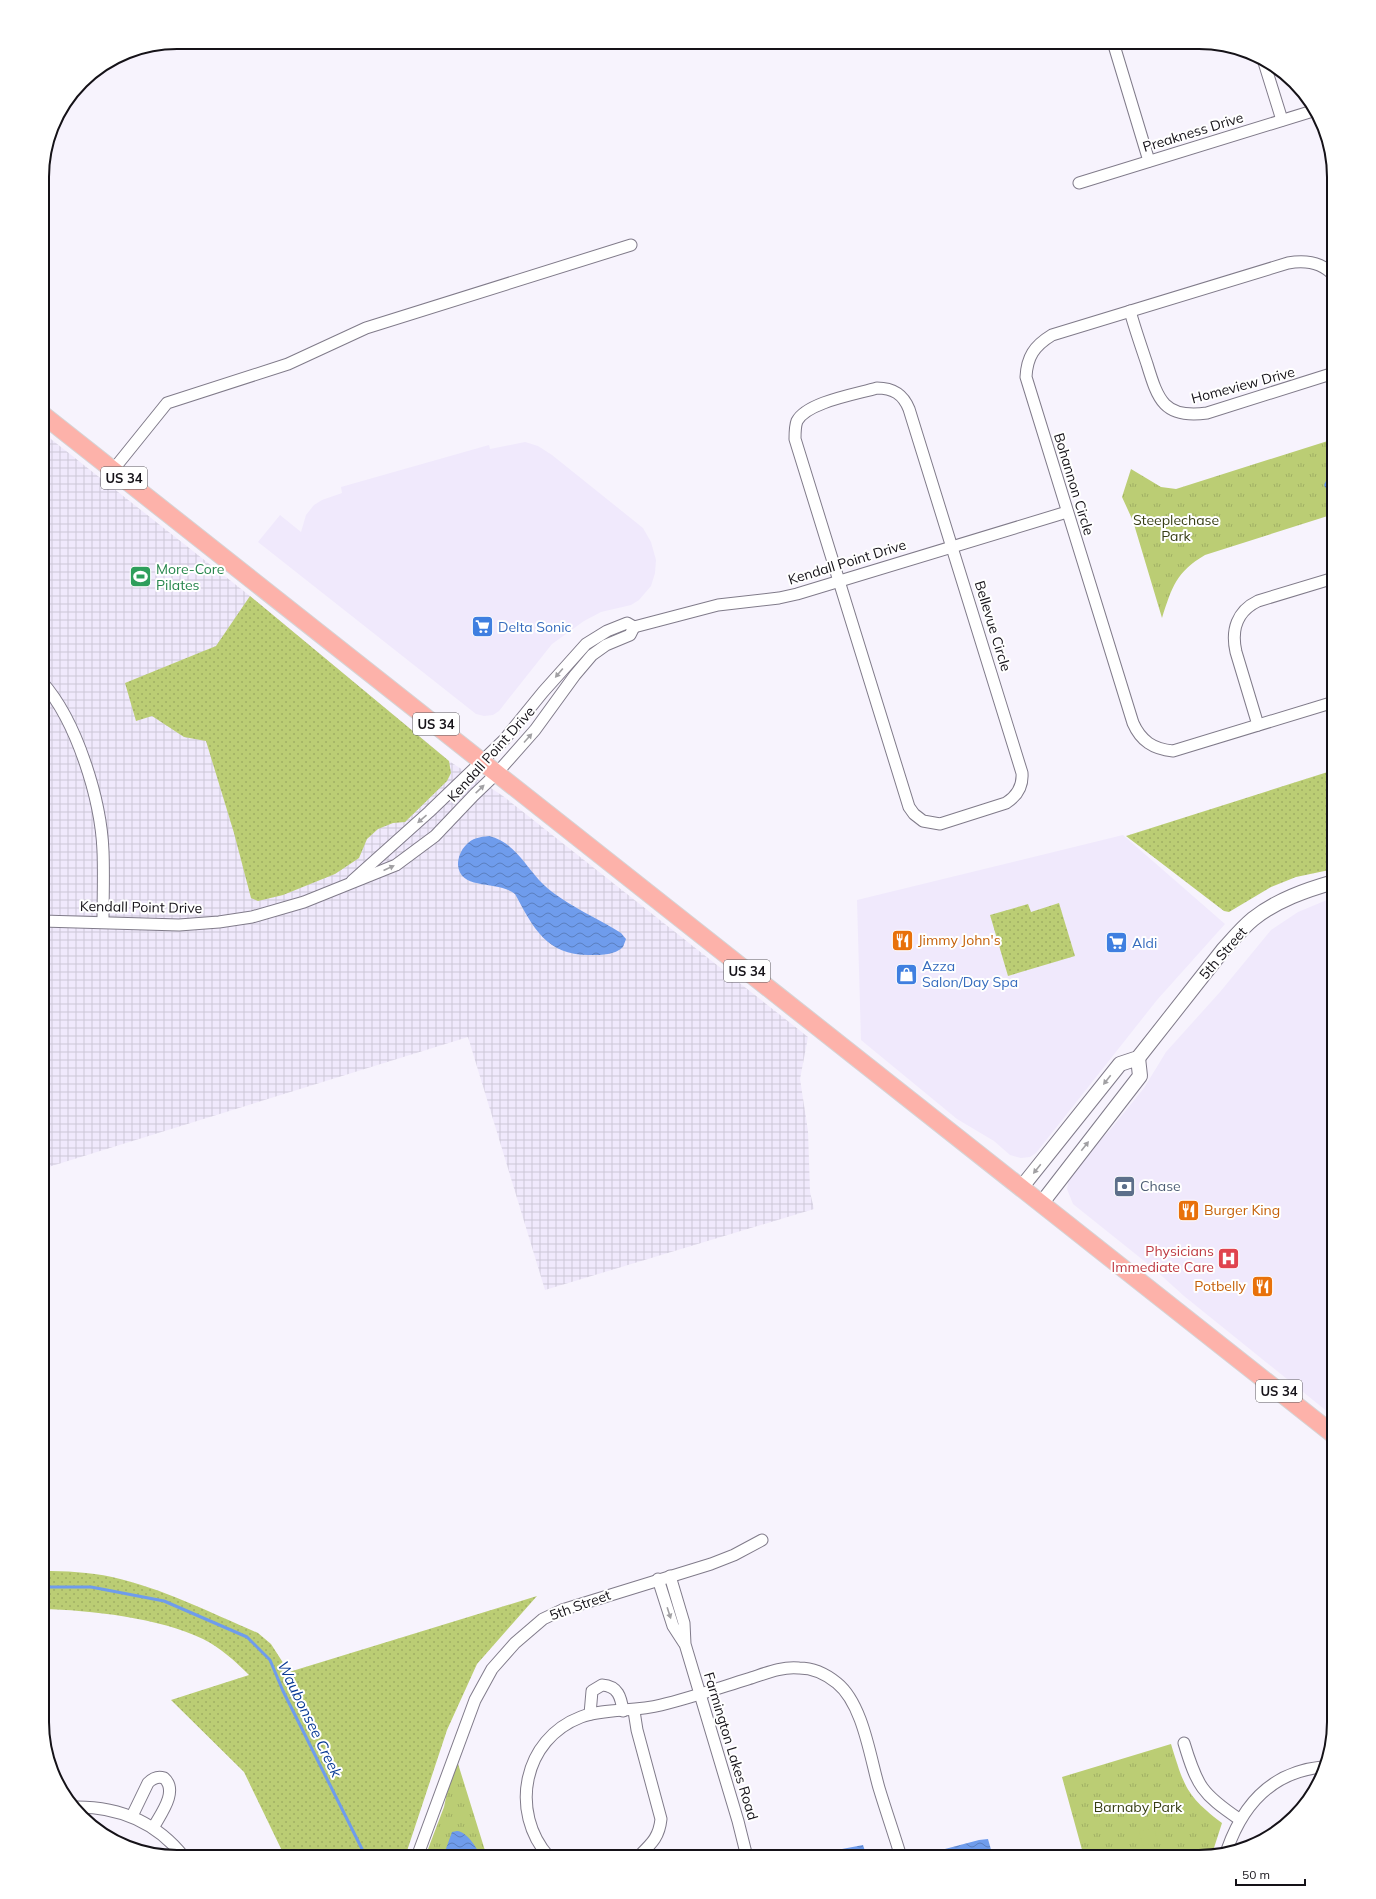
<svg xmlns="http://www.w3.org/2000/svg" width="1376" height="1899" viewBox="0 0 1376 1899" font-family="Mulish,sans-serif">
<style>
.built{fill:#f0e9fc}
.industrial{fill:url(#industrial-grid)}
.grass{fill:url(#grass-dots)}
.park{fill:url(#park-tufts)}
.pitch{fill:#bbcd74}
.water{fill:url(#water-waves)}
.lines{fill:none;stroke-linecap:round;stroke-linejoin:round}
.stream{stroke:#6f9cec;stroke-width:3}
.minor-casing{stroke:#807b8a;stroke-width:13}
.tertiary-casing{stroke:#807b8a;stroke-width:16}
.primary-casing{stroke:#d5d4d5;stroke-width:19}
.minor{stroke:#fff;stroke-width:11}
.tertiary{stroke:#fff;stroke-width:14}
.primary{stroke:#fdb2aa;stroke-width:17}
.oneway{fill:#a1a0a3}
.labels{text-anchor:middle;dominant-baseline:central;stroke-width:4;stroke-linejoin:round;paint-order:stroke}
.shield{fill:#fff;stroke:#5b595d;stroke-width:1}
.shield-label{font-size:13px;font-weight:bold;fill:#151218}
.street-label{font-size:14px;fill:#151218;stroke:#fff}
.park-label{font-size:14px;fill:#373e14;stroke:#fff}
.leisure-label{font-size:14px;fill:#27864d;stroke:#fff;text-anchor:start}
.shop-label{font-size:14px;fill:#366cbe;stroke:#fff;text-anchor:start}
.food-label{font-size:14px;fill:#c56008;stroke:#fff;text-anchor:start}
.service-label{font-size:14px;fill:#4e5e75;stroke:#fff;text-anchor:start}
.health-label{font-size:14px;fill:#be3a42;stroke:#fff;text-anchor:end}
.water-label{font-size:15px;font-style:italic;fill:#083995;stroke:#fff}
.rim{fill:none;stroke:#151218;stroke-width:2}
</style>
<defs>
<pattern id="industrial-grid" width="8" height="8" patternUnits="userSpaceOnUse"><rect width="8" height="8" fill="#f0e9fc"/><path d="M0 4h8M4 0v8" fill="none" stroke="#cdc7d7"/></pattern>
<pattern id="grass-dots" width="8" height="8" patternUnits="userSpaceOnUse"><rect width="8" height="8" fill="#bbcd74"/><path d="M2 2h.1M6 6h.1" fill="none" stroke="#a0af64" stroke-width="1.8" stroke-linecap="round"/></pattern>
<pattern id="park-tufts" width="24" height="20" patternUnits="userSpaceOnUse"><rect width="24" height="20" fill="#bbcd74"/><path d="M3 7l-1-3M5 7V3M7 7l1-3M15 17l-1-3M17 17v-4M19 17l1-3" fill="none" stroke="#a0af64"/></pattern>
<pattern id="water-waves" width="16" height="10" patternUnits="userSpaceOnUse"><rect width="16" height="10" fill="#6f9cec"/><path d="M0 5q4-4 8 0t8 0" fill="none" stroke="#5a7ebe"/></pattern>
</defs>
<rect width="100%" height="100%" fill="#f7f3fd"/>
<g class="built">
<path d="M525,442L538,446L552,455L643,528L651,542L656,560L655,573L651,586L639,600L631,605L601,612L584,621L552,644L499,711L493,715L484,716L476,714L258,542L280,515L301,532L306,515L314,505L322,500L342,493L341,487L489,445L490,449Z"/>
<path d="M1123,835L1225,924L1157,1000L1036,1153L1030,1157L1021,1158L1010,1155L994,1141L957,1119L861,1040L857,900Z"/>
<path d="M1334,897V1417L1184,1296L1153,1268L1073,1204L1067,1189L1069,1178L1084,1157L1110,1130L1144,1088L1166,1052L1220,992L1271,930L1298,912Z"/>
</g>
<path class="industrial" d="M42,432L250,596L449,761L503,796L808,1037L800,1079L808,1131L810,1192L814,1209L545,1290L468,1037L42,1169Z"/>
<g class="grass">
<path d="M250,596L449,761L451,773L447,781L405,822L393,823L378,829L367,839L359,858L335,874L283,895L258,901L251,898L234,833L206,741L184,737L152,716L136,721L125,683L216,646Z"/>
<path d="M1334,770V869L1296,877L1271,887L1229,912L1224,911L1126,836Z"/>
<path d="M1059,903L1075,956L1008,976L990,915L1028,904L1031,912Z"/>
<path d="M42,1571C66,1571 89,1572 112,1577C162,1588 211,1613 258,1633L271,1644L289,1672L537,1596L477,1664L447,1730L405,1857H285L244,1772L171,1700L249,1675C235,1661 221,1648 203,1639C160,1618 90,1610 42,1609Z"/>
</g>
<g class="park">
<path d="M1334,439V514L1205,555C1176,572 1172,587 1162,618L1133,521L1122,497L1131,469L1161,487L1176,489Z"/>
<path d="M1171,1744C1184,1786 1186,1796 1222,1823L1212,1854L1199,1857H1084L1062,1777Z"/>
<path d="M455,1754L487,1857H425L444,1807Z"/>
</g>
<path class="pitch" d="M1154,1828L1158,1843L1143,1846L1139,1831Z"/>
<g class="water">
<path d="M1329,468L1333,469L1334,485L1327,490L1324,485L1329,475Z"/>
<path d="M489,836C512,841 524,863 539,880C559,902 596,917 621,933L626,939L623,947C614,955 603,955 591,955C547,956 534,929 515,894C498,880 460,891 458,865C458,857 461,850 466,845C472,838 480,837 489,836Z"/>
<path d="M457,1831C468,1832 476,1848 482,1857H443L452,1832Z"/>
<path d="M988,1839L993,1857H926V1854L979,1840Z"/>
<path d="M863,1845L867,1857H821L842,1849Z"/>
</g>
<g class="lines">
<path class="stream" d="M42,1587H91L164,1601L247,1637L270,1660L283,1691L366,1857"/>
<defs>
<g id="minor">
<path d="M1113,42L1149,161"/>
<path d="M1263,59L1282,120"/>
<path d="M1079,183L1316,110"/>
<path d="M1130,311C1135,329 1141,346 1147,364C1158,400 1164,419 1207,413L1334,373"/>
<path d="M877,388C893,388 903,394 909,409L1022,773C1023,786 1017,796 1006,803L940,824L923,821L914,814L909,807L795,439C795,433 795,426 797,421C807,402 857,394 877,388Z"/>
<path d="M113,470L167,403L288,364L366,328L631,245"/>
<path d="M42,682C77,721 101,800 103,851C104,875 103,898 103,921"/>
<path d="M1334,702L1173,751C1153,749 1141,741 1133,723L1026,377C1027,357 1034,346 1052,335L1288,263C1305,260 1322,262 1334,276"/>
<path d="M1258,725L1236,652C1231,630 1237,611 1258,601L1334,578"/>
<path d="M352,881L429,812L504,740L543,692L586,644L607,631L627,623L634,627L718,605L779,598L797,594L1067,512"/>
<path d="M42,921L179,925L219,922L252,917L304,902L396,865L435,836L474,795L497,773L535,730L575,675L592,655L606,645L630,635L634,627"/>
<path d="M670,1576L684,1623L685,1644L738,1821L747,1857"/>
<path d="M658,1579L673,1626L684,1643"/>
<path d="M634,1711L637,1730L661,1819C659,1838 651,1844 638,1857"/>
<path d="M590,1714L592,1691L602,1685C618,1686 621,1697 623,1711"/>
<path d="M1184,1743C1197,1786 1202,1794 1239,1819"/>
<path d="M77,1807C120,1807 157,1823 184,1857"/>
<path d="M132,1816L148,1783C153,1778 158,1776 164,1778C179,1791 160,1815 153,1828"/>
<path d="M1227,1850C1243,1804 1272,1772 1322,1767"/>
<path d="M417,1857L475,1700L492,1669L515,1643L543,1619L562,1610L711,1564L734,1555L762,1540"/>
<path d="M549,1857C509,1812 523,1739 581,1717C605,1708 634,1712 661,1705C690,1698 719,1688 748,1679C764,1674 782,1666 799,1668C812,1668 826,1674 837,1683C863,1704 870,1757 879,1788C886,1811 894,1834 901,1857"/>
</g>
<g id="tertiary">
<path d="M1021,1188L1120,1064L1138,1058L1223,950C1233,939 1242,928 1253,919C1277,900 1306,890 1334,882"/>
<path d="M1041,1204L1140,1076L1138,1058"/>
</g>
<path id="primary" d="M42,414L1334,1435"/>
</defs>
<use href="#minor" class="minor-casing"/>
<use href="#tertiary" class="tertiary-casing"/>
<use href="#primary" class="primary-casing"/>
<use href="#minor" class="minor"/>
<use href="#tertiary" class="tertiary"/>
<use href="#primary" class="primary"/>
</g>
<defs><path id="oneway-solid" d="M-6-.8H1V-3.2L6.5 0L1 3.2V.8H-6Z"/></defs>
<g class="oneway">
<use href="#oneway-solid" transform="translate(559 673) rotate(130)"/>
<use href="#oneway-solid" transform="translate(528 738) rotate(-48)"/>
<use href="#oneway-solid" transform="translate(480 789) rotate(-43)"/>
<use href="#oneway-solid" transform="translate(422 819) rotate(139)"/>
<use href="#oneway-solid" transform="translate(389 868) rotate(-24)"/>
<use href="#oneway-solid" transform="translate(1107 1080) rotate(128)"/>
<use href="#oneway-solid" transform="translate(1085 1146) rotate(-52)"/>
<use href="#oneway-solid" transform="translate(1037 1169) rotate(129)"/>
<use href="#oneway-solid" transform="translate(669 1613) rotate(72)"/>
</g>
<defs>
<symbol id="stadium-square" viewBox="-11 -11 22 22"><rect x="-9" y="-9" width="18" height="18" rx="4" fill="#2e9e5b" stroke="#fff"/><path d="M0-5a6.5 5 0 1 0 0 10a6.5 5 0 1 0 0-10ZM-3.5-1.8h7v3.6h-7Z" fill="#fff"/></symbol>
<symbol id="supermarket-square" viewBox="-11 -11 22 22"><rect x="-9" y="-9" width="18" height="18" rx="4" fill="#3f7fe0" stroke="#fff"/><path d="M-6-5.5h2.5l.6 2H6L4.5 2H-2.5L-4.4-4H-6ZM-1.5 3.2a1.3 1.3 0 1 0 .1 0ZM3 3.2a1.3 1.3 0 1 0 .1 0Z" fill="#fff"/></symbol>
<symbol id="restaurant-square" viewBox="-11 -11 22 22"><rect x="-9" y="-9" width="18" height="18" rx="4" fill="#e8710a" stroke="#fff"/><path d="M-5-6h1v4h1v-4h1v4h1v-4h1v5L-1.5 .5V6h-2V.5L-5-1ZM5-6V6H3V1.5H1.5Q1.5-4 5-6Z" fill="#fff"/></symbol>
<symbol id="shop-square" viewBox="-11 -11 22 22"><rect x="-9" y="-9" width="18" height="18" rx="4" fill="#3f7fe0" stroke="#fff"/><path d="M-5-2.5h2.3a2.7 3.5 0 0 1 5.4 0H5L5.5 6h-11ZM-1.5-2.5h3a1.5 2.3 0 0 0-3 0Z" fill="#fff"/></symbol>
<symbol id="bank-square" viewBox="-11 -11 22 22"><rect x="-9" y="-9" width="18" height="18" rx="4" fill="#5c6f8a" stroke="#fff"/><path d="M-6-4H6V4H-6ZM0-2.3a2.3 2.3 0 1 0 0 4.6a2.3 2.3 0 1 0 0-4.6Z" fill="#fff"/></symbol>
<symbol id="hospital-square" viewBox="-11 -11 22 22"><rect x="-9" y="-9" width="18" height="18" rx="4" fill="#e0444e" stroke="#fff"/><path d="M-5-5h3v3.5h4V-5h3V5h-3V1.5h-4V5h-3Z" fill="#fff"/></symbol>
</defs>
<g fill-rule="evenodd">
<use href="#stadium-square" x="128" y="564" width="25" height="25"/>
<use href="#supermarket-square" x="470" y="614" width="25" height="25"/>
<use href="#restaurant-square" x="890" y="928" width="25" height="25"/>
<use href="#supermarket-square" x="1104" y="930" width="25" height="25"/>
<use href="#shop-square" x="894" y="962" width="25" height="25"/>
<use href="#bank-square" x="1112" y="1174" width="25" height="25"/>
<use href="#restaurant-square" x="1176" y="1198" width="25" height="25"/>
<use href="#hospital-square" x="1216" y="1246" width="25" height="25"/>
<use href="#restaurant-square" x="1250" y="1274" width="25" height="25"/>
</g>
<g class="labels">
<g class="shield">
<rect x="101" y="467" width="46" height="22" rx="3"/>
<rect x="413" y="713" width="46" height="22" rx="3"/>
<rect x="724" y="960" width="46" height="22" rx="3"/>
<rect x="1256" y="1380" width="46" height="22" rx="3"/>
</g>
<g class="shield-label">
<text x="124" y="478">US 34</text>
<text x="436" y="724">US 34</text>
<text x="747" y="971">US 34</text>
<text x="1279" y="1391">US 34</text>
</g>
<g class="street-label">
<text transform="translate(1193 132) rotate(-17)">Preakness Drive</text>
<text transform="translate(1243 385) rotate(-15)">Homeview Drive</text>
<text transform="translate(1074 484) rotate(73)">Bohannon Circle</text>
<text transform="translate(847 562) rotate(-17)">Kendall Point Drive</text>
<text transform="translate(993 626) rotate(73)">Bellevue Circle</text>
<text transform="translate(491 754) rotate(-48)">Kendall Point Drive</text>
<text transform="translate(141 907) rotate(1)">Kendall Point Drive</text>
<text transform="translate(1223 953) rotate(-49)">5th Street</text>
<text transform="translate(580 1605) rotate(-20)">5th Street</text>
<text transform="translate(731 1746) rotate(73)">Farmington Lakes Road</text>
</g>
<g class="park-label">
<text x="1176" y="520">Steeplechase<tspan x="1176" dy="16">Park</tspan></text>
<text x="1138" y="1807">Barnaby Park</text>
</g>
<g class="leisure-label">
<text x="156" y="569">More-Core<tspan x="156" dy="16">Pilates</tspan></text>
</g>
<g class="shop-label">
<text x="498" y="627">Delta Sonic</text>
<text x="1132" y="943">Aldi</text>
<text x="922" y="966">Azza<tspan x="922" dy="16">Salon/Day Spa</tspan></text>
</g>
<g class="food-label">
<text x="918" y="940">Jimmy John's</text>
<text x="1204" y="1210">Burger King</text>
<text x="1246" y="1286" text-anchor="end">Potbelly</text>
</g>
<g class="service-label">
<text x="1140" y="1186">Chase</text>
</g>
<g class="health-label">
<text x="1214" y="1251">Physicians<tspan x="1214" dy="16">Immediate Care</tspan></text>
</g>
<g class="water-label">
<text transform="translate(310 1719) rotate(64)">Waubonsee Creek</text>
</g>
</g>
<path d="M0 0H1376V1899H0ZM177 49H1199A128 128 0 0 1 1327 177V1722A128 128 0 0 1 1199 1850H177A128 128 0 0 1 49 1722V177A128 128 0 0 1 177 49Z" fill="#fff" fill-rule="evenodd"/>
<path class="rim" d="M177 49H1199A128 128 0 0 1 1327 177V1722A128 128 0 0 1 1199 1850H177A128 128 0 0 1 49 1722V177A128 128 0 0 1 177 49Z"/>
<path d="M1236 1879v6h69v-6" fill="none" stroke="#151218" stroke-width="2"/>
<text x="1242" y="1879" font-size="12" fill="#151218" stroke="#ffffff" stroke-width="3" paint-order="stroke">50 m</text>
</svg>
